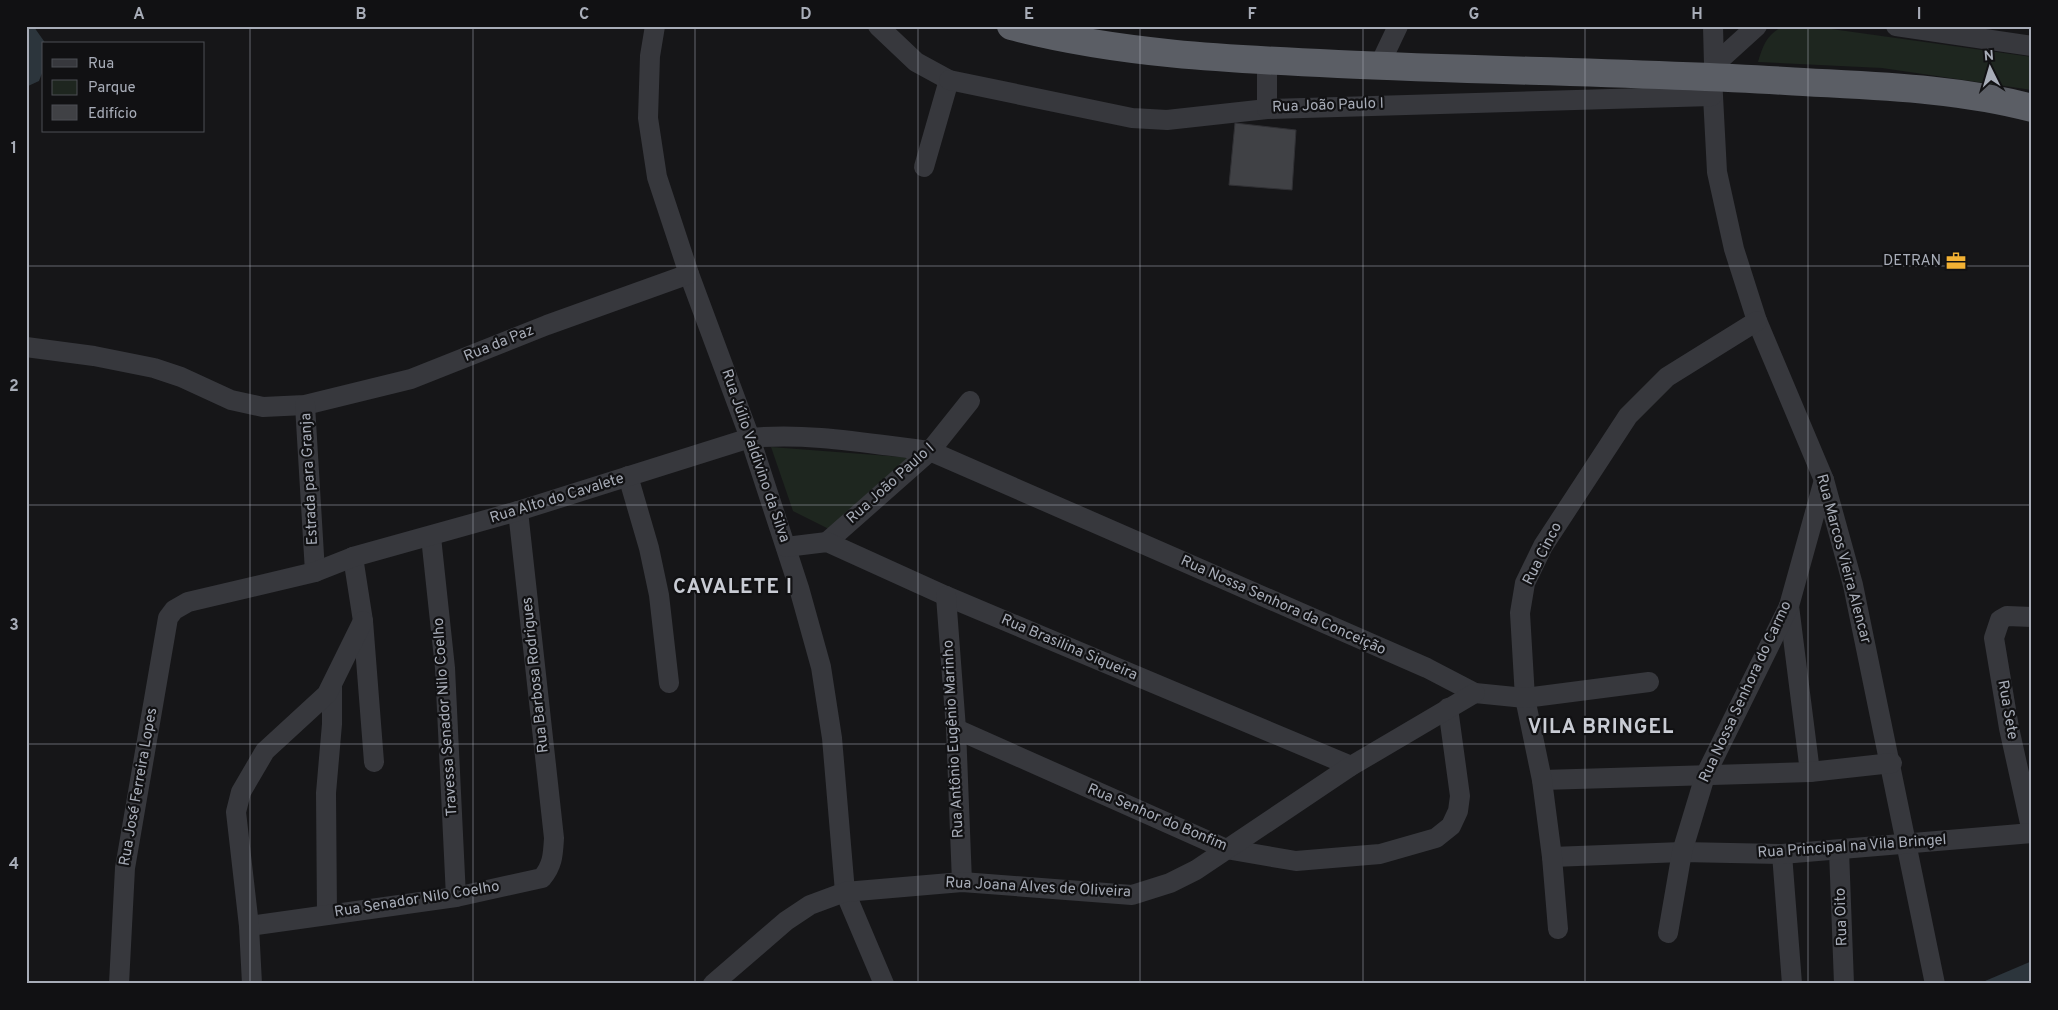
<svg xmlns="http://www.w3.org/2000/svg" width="2058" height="1010" viewBox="0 0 2058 1010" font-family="Overpass,sans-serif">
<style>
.green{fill:#1e261f}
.water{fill:#2c353c}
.building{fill:#404145;stroke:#303034}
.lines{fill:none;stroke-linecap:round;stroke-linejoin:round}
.minor{stroke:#37383d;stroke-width:20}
.trunk{stroke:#5b5e65;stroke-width:28}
.grid{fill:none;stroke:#a8adb8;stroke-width:1;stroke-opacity:0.55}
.labels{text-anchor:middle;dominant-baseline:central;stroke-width:4.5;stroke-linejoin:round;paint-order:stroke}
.street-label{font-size:15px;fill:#a8adb8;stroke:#111113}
.poi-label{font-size:15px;fill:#a8adb8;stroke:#111113;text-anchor:end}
.district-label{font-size:20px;font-weight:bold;letter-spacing:1px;fill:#c9ccd4;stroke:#111113}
.neatline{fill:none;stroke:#a8adb8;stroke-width:2}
.grid-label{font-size:16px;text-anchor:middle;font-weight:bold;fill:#a8adb8}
</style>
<rect width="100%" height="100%" fill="#161618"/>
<g class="green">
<path d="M1784,26H1810L2032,57V90L1882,68L1758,62C1763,45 1767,34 1784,26Z"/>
<path d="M771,447L915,458L831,530L793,511Z"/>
</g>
<g class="water">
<path d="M26,26L34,27L46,44H44V68L39,81L26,87Z"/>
<path d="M2032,961V984H1978Z"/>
</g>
<path class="building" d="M1235,123L1296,130L1292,190L1229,185Z"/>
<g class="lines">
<g class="minor">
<path d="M655,26L650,56L648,118L657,177L689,274L750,438L799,588L821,667L832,738L845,892L884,984"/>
<path d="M878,26L916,62L949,80L924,167"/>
<path d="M1713,26L1714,65L1712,77L1717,172L1734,249L1757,321L1824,480L1853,585L1935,984"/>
<path d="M1896,26L2032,46"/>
<path d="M1714,65L1757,26"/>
<path d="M1379,66L1398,26"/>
<path d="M949,80L1132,118L1167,120L1267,109L1712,96"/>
<path d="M1267,109V61"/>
<path d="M26,347L94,356L154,368L181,377L231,400L263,407L305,405L411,379L547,325L689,274"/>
<path d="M305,405L315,572"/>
<path d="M628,476L649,548L659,595L669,683"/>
<path d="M431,537L445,668L456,897"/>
<path d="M827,542L930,451L970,401"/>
<path d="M786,547L827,542L946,596L1351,766"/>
<path d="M353,557L363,621L374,762"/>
<path d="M946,596L956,729L962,882"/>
<path d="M1789,606L1810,772"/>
<path d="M2032,617L2007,616L2000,620L1994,638L2009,728L2032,832"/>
<path d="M956,729L1226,849L1296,861L1380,854L1436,838L1451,826L1458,811L1460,796L1448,708"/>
<path d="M1542,780L1810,772L1892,763"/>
<path d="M1839,850L1844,984"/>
<path d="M1782,854L1792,984"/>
<path d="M1552,857L1682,852L1782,854L2032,833"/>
<path d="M327,915L326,793L332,724V686"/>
<path d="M249,926L456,897L542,878C553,865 553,854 554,838L518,511"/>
<path d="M1558,929L1552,857L1542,780L1525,698L1520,613L1525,583L1543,546L1628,416L1667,377L1757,321"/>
<path d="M1668,933L1682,852L1705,776L1789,606L1824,480"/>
<path d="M119,984L125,868L168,618L174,610L188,602L315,572L353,557L518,511L750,438C809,432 871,444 930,451L1427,668L1475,693L1525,698L1649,682"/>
<path d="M252,984L249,926L236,812L241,792L265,751L327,694L363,621"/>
<path d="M713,984L786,921L810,905L845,892L962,882L1132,895L1170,883L1196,870L1351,766L1475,693"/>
</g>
<path class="trunk" d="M1011,26C1118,54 1228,59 1338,64C1487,71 1637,72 1786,81C1867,86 1952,87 2032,108"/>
</g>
<path class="grid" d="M250,26V984M473,26V984M695,26V984M918,26V984M1140,26V984M1363,26V984M1585,26V984M1808,26V984M26,266H2032M26,505H2032M26,744H2032"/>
<defs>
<symbol id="office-bare" viewBox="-9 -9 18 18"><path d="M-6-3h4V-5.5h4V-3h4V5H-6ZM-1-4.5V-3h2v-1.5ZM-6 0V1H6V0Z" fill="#f2b134" stroke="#111113" stroke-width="2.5" paint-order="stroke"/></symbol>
</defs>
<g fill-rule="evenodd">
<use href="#office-bare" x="1942" y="247" width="28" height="28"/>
</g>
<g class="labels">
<g class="street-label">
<text transform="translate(1328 106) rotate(-2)">Rua João Paulo I</text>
<text transform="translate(499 344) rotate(-22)">Rua da Paz</text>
<text transform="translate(755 456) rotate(71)">Rua Júlio Valdivino da Silva</text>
<text transform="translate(310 479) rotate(-93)">Estrada para Granja</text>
<text transform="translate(891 484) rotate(-42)">Rua João Paulo I</text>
<text transform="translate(557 499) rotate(-17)">Rua Alto do Cavalete</text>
<text transform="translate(1543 554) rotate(-63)">Rua Cinco</text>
<text transform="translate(1843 559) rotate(75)">Rua Marcos Vieira Alencar</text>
<text transform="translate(1283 606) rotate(24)">Rua Nossa Senhora da Conceição</text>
<text transform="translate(1069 648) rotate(23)">Rua Brasilina Siqueira</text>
<text transform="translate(536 675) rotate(-96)">Rua Barbosa Rodrigues</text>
<text transform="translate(1746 692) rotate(-65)">Rua Nossa Senhora do Carmo</text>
<text transform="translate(2007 710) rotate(80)">Rua Sete</text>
<text transform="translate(446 717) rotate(-94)">Travessa Senador Nilo Coelho</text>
<text transform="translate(954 739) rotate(-93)">Rua Antônio Eugênio Marinho</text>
<text transform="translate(139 787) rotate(-80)">Rua José Ferreira Lopes</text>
<text transform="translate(1157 818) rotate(23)">Rua Senhor do Bonfim</text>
<text transform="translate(1852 847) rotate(-4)">Rua Principal na Vila Bringel</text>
<text transform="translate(1038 888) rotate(3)">Rua Joana Alves de Oliveira</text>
<text transform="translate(417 900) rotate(-9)">Rua Senador Nilo Coelho</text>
<text transform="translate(1842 917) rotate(-92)">Rua Oito</text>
</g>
<g class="poi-label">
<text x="1941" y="261">DETRAN</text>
</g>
<g class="district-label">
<text x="733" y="588">CAVALETE I</text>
<text x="1601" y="728">VILA BRINGEL</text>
</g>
</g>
<rect width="2058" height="1010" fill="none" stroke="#111113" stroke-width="55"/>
<rect x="42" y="42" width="162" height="90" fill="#111113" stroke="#4d4f55"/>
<rect x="52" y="59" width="25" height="8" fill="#37383d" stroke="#4d4f55"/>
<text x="88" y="68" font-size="15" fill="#a8adb8">Rua</text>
<rect x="52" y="80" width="25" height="15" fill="#1e261f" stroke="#4d4f55"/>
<text x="88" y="92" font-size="15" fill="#a8adb8">Parque</text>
<rect x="52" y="105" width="25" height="15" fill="#404145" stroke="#4d4f55"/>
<text x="88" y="118" font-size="15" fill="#a8adb8">Edifício</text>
<g transform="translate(1990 68) rotate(355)" stroke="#111113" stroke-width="4" paint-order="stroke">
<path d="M0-4L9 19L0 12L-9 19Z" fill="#a8adb8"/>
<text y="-8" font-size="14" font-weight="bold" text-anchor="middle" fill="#a8adb8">N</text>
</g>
<rect x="28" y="28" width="2002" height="954" class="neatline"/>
<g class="grid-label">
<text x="139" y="19">A</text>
<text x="361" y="19">B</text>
<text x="584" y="19">C</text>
<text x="806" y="19">D</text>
<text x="1029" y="19">E</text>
<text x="1252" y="19">F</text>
<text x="1474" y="19">G</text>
<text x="1697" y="19">H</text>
<text x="1919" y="19">I</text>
<text x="14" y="153">1</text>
<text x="14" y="391">2</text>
<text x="14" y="630">3</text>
<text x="14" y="869">4</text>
</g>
</svg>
